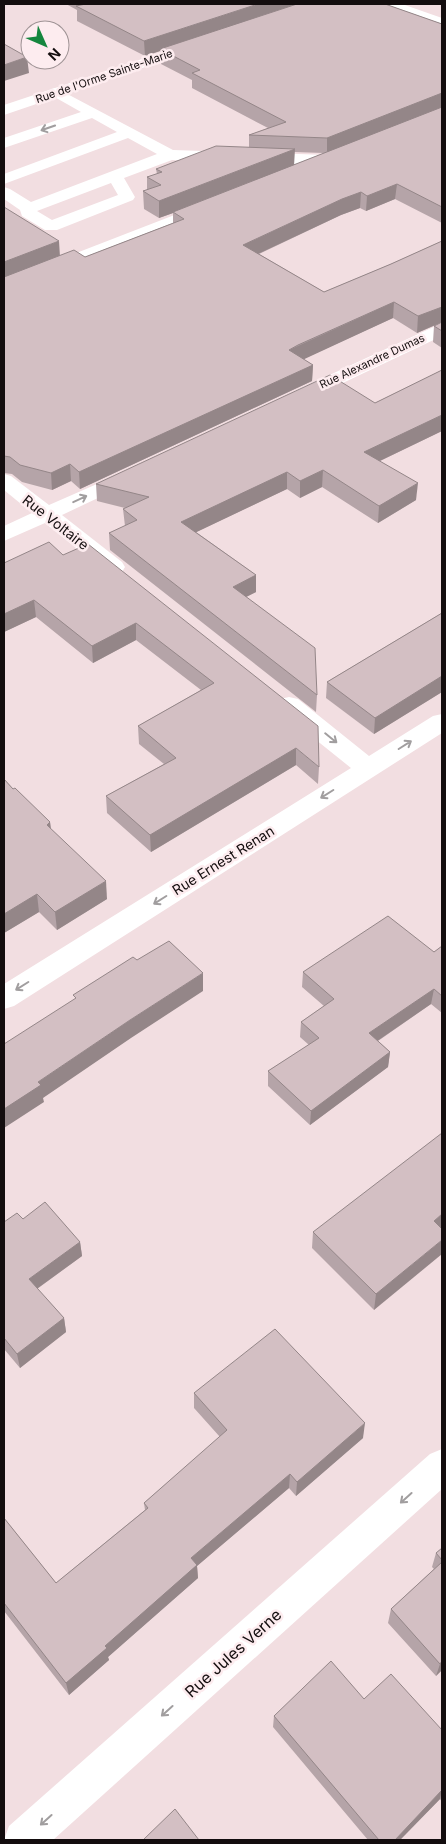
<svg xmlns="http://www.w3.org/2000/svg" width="446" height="1844" viewBox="0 0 446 1844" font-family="Inter,sans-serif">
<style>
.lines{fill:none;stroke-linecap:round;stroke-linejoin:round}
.lane{fill:#fff;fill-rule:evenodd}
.street{fill:#fff;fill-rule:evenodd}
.primary{fill:#fff;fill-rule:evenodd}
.wall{fill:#b5a4a8;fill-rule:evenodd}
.shaded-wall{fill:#948688}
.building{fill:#d3bfc3;stroke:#948688}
.oneway{stroke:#a19e9f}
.labels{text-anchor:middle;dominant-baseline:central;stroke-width:5;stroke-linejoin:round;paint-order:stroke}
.far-street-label{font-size:11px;fill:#130d0e;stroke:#fdecef}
.street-label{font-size:14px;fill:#130d0e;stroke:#fdecef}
.near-street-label{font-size:16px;fill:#130d0e;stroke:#fdecef}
</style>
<rect width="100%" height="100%" fill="#f2dee1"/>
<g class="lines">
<path class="lane" d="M56,88L173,150L328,155L334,157L336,160L334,163L328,165L172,160L124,178L135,197L133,200L57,230H45L22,216L20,210L4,199V187L10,189L31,202L157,154L128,138L4,184V174L117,132L92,118L4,148V138L81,112L51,95L49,92L51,89ZM111,183L118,195L52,220L37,211Z"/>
<g class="street">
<path d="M196,41L201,42L203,45L201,48L4,115V105Z"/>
<path d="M208,202L214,203L217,207L214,211L4,292V281Z"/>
<path d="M442,323V336L309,399L302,401L295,399L292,395L295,391Z"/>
<path d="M129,470L136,472L140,476L136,480L62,515L122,562L125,567L122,572L114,574L106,572L45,523L4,541V526L32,513L4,490V474L11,476L49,505Z"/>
<path d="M289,697L298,699L369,756L433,716L442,714V733L14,1006L4,1009V984L351,768L280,711L277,705L280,699Z"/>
<path d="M442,1449V1489L53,1840H4L9,1826L430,1454Z"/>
</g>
<path class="primary" d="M382,4H402L442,18V27L384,7Z"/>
</g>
<g class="wall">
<path d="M66,4H385L442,24V223L395,199L366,211L360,208L341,215L259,254L324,292L391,264L442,241V348L433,342L434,326L438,324L417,333L393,318L303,359L313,365L312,381L80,489L71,481L52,490L22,482L12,474L4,473V207L60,256L85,257L173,223V213L159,218L144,209L143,191L147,190V177L157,174L156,169L249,147V135L268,128L192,88V80L161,64L160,51L145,56L77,21V10ZM294,152L324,153L294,165Z"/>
<path d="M442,370V431L380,461L416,500L378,523L322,487L300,498L287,489L196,532L256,575V592L246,597L317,695L316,712L110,550L109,533L125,526L123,509L125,508L97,501L96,484L375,403Z"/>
<path d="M4,534L5,543V562L63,555L319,767L318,784L296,765L151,852L107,813L106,796L164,764L139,744L138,726L201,690L136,640L93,663L36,617L4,632Z"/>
<path d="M442,613V692L374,734L326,698L327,682Z"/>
<path d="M4,779L13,789L50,822L51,829L107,899L57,930L39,912L4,933Z"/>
<path d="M442,946V1013L431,1004L378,1041L390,1052L388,1067L310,1125L268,1086V1071L309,1045L300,1037L301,1022L324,1006L302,987L303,972L434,952Z"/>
<path d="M23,1219L80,1242L82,1256L37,1289L64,1318L66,1332L20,1368L4,1349V1222Z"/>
<path d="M442,1228L374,1310L312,1248L313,1232Z"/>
<path d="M194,1393L363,1438L296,1496L289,1488L197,1566L198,1578L108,1657L109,1660L69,1695L4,1611V1518L56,1583L145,1510L144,1503L220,1437L194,1408Z"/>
<path d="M442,1548V1670L436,1676L388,1623L391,1609L434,1569L432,1567L436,1553Z"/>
<path d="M364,1699L442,1730V1802L440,1799L400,1840H368L273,1727L274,1716Z"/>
</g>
<g class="shaded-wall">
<path d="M258,4H301L160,49V51L145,56L144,41Z"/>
<path d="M27,57L29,73L4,81V65Z"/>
<path d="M442,93L441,108L327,153V138Z"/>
<path d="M295,149L294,166L173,212V213L159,218V201Z"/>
<path d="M397,184L395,199L366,211L367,196Z"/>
<path d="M361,192L360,208L341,215L243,261V245L342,199Z"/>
<path d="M59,241L60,257L4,279V262Z"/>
<path d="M394,302L393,318L298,362L289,350Z"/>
<path d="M442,307V322L417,333L418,316Z"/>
<path d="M313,365L312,381L80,489L79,472Z"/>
<path d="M442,415V431L363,469L364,452Z"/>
<path d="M70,464L71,481L52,490L51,473Z"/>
<path d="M323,470L322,487L300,498V481Z"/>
<path d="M287,472V489L182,539L181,522Z"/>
<path d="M418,483L416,500L378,523L379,506Z"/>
<path d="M4,487L5,524H4Z"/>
<path d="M4,534L5,543V580L4,571Z"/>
<path d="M256,575V592L232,604L233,587Z"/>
<path d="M34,600L36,617L4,632V614Z"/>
<path d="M136,623V640L93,663L92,646Z"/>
<path d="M442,676V692L374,734L375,718Z"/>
<path d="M296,748V765L151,852L150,835Z"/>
<path d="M50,822L52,840L47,825Z"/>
<path d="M106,881L107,899L57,930L55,912Z"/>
<path d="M37,894L39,912L4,933V914Z"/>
<path d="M203,973V991L131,1038L43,1098L44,1102L4,1128V1109L38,1082L130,1020Z"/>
<path d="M434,989L431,1004L367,1048L369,1033Z"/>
<path d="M390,1052L388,1067L310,1125L311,1111Z"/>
<path d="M442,1214V1228L431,1238L434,1221Z"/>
<path d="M442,1240V1254L374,1310L376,1294Z"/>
<path d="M80,1242L82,1256L31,1293L29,1279Z"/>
<path d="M64,1318L66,1332L20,1368L17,1354Z"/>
<path d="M365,1423L363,1438L296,1496L297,1482Z"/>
<path d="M290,1474L289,1488L197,1566L198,1578L108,1657L109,1660L69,1695L66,1683L191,1558Z"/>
<path d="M442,1661V1670L436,1676L440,1664Z"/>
<path d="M442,1790L440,1799L400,1840H395Z"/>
</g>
<g class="building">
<path d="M86,4H258L144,41L76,6Z"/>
<path d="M297,4H385L442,24V93L327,138L249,135L286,122L192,73L200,70L160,49Z"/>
<path d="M4,44L27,57L4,65Z"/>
<path d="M442,107V207L397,184L367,196L361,192L342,199L243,245L324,292L391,264L442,241V307L418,316L394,302L298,345L289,350L313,365L79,472L70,464L51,473L20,465L10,457L4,456V277L74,250L85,257L184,219L173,212Z"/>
<path d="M216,146L295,149L159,201L143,191L161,185L147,177L162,172L156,169Z"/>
<path d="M4,207L59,241L4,262Z"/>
<path d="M442,322V331L434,326Z"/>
<path d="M442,370V415L364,452L418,483L379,506L323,470L300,481L287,472L181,522L256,575L233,587L315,648L317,695L109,533L137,520L123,509L149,497L96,484L330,375L375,403Z"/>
<path d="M49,542L63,555L88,544L318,726L319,767L296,748L150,835L106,796L176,758L138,726L214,683L136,623L92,646L34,600L4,614V563Z"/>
<path d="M442,613V676L375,718L327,682Z"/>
<path d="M4,779L13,789L15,788L50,822L47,825L106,881L55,912L37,894L4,914Z"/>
<path d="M388,916L434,952L442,946V996L434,989L369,1033L390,1052L311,1111L268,1071L319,1038L301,1022L334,999L303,972Z"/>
<path d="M169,941L203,973L130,1020L38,1082L41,1085L4,1109V1044L76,998L73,995L133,957L137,960Z"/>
<path d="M442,1133V1214L434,1221L442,1229V1240L376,1294L313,1232Z"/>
<path d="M45,1202L80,1242L29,1279L64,1318L17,1354L4,1338V1222L17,1213L23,1219Z"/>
<path d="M275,1329L365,1423L297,1482L290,1474L191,1558L197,1565L105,1646L107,1648L66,1683L4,1603V1518L56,1583L148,1508L144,1503L227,1430L194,1393Z"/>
<path d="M442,1548V1560L436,1553Z"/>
<path d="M442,1562V1661L440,1664L391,1609Z"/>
<path d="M331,1661L364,1699L391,1674L442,1730V1790L395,1840H379L274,1716Z"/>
<path d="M175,1809L199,1840H143Z"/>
</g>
<defs><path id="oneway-shaft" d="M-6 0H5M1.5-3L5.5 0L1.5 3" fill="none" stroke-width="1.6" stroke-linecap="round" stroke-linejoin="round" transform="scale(1.25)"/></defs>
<g class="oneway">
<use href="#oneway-shaft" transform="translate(48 128) rotate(161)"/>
<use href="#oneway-shaft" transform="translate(80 499) rotate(-25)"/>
<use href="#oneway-shaft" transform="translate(331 738) rotate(39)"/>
<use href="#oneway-shaft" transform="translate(405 745) rotate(-32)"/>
<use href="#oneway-shaft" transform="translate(327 794) rotate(148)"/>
<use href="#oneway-shaft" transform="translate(160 900) rotate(148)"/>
<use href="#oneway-shaft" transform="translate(22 986) rotate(148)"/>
<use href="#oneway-shaft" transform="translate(406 1498) rotate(138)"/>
<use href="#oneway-shaft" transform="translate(167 1711) rotate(138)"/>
<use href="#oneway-shaft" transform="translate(46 1820) rotate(138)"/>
</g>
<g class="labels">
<g class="far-street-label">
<text transform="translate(104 76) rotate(-19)">Rue de l'Orme Sainte-Marie</text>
<text transform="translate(372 361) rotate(-25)">Rue Alexandre Dumas</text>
</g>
<g class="street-label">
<text transform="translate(56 522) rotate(38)">Rue Voltaire</text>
<text transform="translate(223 860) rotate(-32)">Rue Ernest Renan</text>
</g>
<g class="near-street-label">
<text transform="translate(233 1653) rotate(-42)">Rue Jules Verne</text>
</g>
</g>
<rect width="446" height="1844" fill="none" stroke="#130d0e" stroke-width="10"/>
<g transform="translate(45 45) rotate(135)"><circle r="24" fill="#fdecef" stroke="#9f9395"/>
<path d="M0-4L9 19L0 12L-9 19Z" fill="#15863e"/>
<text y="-8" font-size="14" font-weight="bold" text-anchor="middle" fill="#130d0e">N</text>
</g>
</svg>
